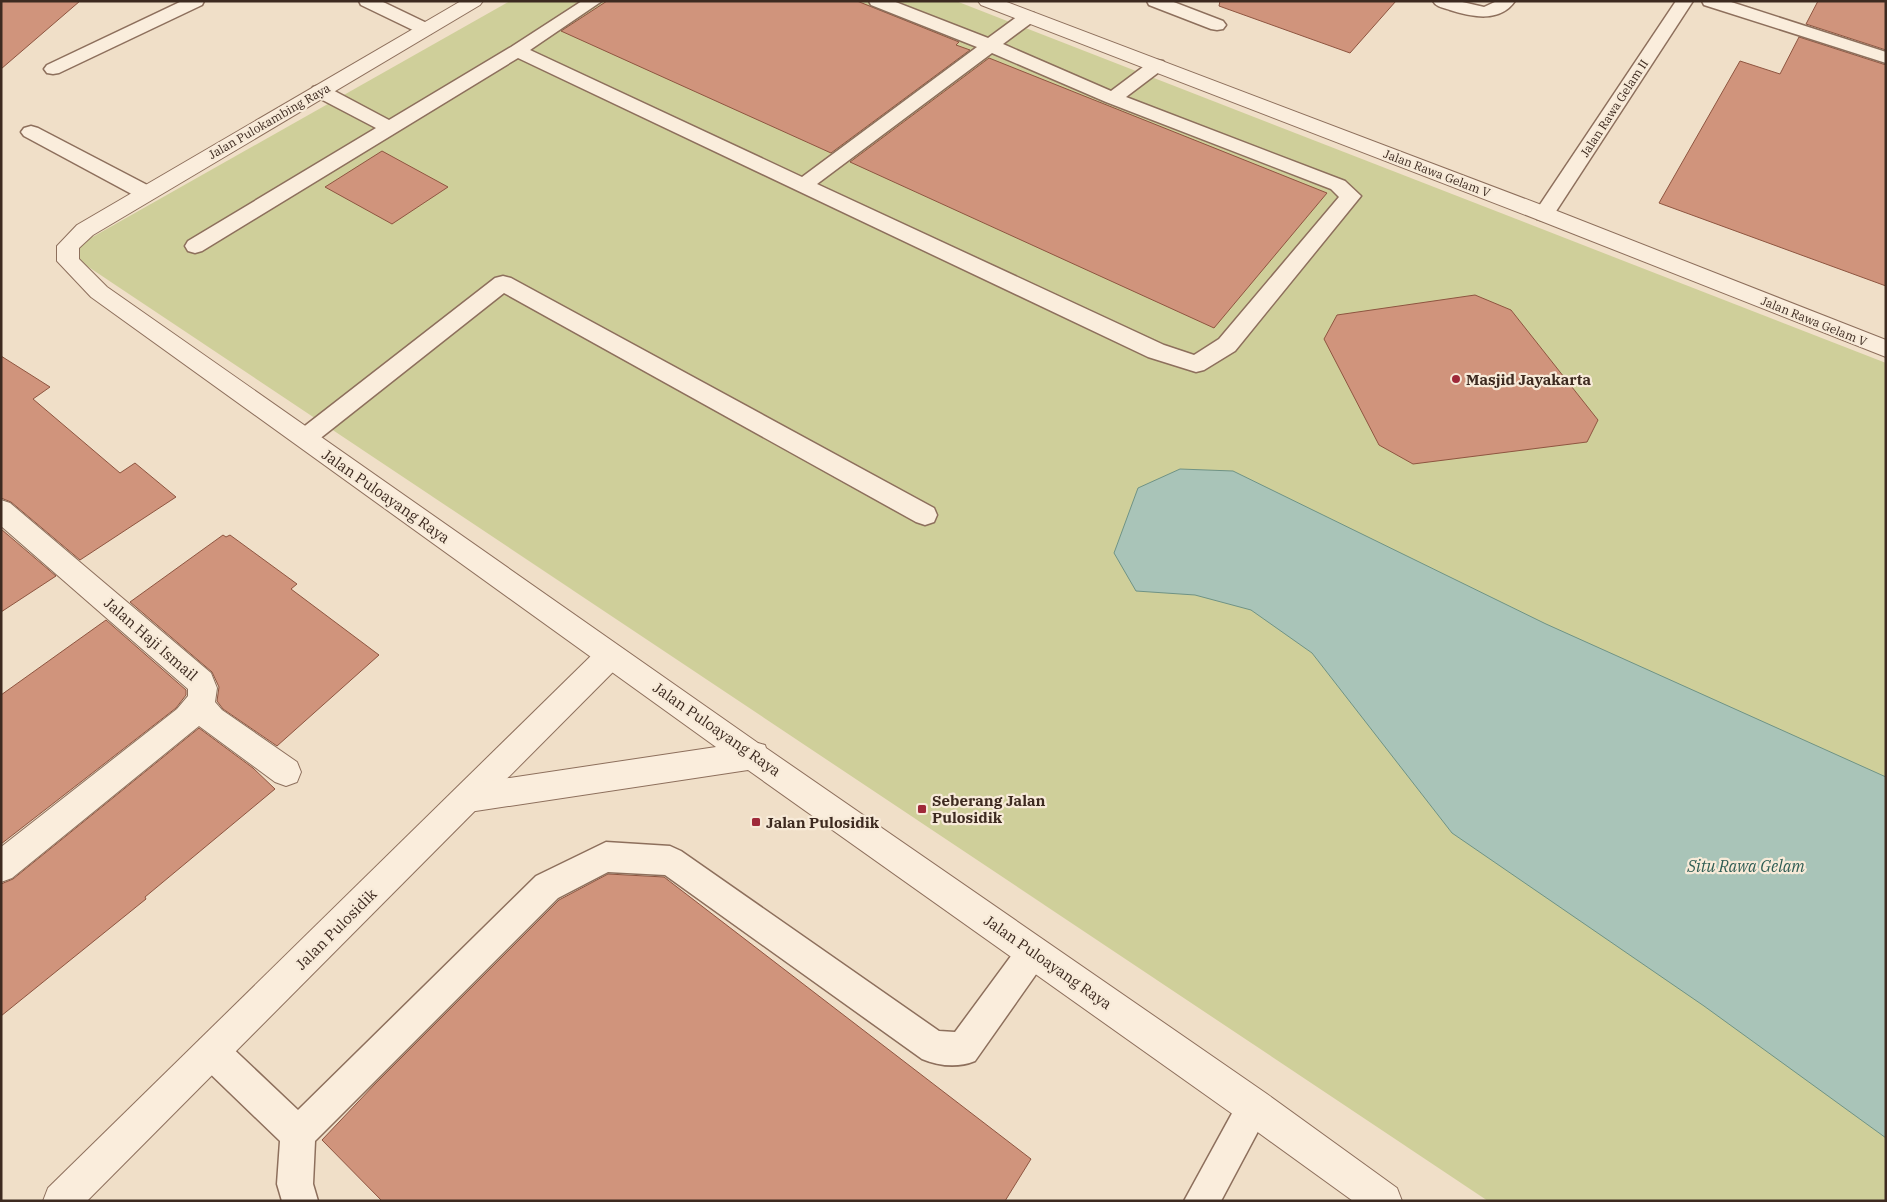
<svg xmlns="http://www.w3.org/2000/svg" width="1887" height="1202" viewBox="0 0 1887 1202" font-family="'IBM Plex Serif',serif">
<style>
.green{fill:#cfcf9a}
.water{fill:#a9c4b8;stroke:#6f9385}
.building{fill:#d0947c;stroke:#8e5540}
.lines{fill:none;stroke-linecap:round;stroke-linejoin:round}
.service-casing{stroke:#8d6f5c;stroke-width:3}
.minor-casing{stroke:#8d6f5c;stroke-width:2}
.tertiary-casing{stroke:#8d6f5c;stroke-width:2}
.service{fill:#faeddc;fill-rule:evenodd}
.minor{fill:#faeddc;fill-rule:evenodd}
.tertiary{fill:#faeddc;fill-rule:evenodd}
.poi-dot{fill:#9f2939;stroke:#f7ead8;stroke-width:2}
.labels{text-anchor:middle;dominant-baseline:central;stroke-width:4.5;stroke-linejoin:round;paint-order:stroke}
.far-street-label{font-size:12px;fill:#3d2a20;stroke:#f7ead8}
.poi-label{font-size:15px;font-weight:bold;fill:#3d2a20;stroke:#f7ead8;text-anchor:start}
.street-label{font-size:15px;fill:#3d2a20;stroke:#f7ead8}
.water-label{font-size:16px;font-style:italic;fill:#2f5d54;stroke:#f7ead8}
</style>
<rect width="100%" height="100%" fill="#f0dfc8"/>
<path class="green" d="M510,1H956L1886,363V1201H1488L66,252Z"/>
<path class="water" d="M1180,469L1233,471L1546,624L1886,777V1138L1704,1006L1452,833L1312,653L1251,610L1195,595L1136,591L1114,553L1138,488Z"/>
<g class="building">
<path d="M1,1H80L1,69Z"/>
<path d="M607,1H857L959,42L956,45L970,50L831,153L561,31Z"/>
<path d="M1220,1H1396L1350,53L1219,6Z"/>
<path d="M1818,1H1886V50L1806,24Z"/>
<path d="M1799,37L1886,65V286L1659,203L1740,61L1780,74Z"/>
<path d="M989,58L1327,193L1214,328L850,162Z"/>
<path d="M382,151L448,187L392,224L325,187Z"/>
<path d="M1475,295L1511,310L1598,420L1587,442L1413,464L1379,445L1324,339L1337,315Z"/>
<path d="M1,356L50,387L33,399L120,473L135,463L176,497L80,560L11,502L1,498Z"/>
<path d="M1,529L56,576L1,612Z"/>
<path d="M223,535L226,537L230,535L297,584L291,589L379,655L277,746L223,709L217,701L219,687L212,672L130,602Z"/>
<path d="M106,620L186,690V695L176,708L1,844V695Z"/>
<path d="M199,728L253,768L275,789L145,897L146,899L1,1016V884L13,879Z"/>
<path d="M608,874L664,877L1031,1159L1005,1201H382L322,1140L375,1084L559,900Z"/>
</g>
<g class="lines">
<defs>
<g id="service">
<path d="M182,1H204L202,5L59,73L53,74L47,73L44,69L47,65Z"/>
<path d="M359,1H381L431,25L434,29L431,33L425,34L419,33L361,5Z"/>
<path d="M582,1H602L530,50L802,177L977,47L871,5L869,1H893L988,38L1022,13L1028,12L1034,13L1037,17L1034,21L1003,44L1111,91L1151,61L1157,60L1163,61L1166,65L1163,69L1126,97L1345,181L1361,196L1235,351L1204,370L1196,372L1148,357L518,58L202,251L195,253L188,251L185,246L188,241L376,128L313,95L311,91L313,87L320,85L327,87L389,120L511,47ZM992,53L1106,102L1331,189L1339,197L1219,339L1194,355L1164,345L817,184Z"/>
<path d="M1147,1H1171L1223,21L1226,25L1223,29L1217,30L1211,29L1149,5Z"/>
<path d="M1433,1H1458L1484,7L1497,1H1515C1500,23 1472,17 1450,10C1444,8 1436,7 1433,1Z"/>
<path d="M1676,1H1693L1551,219L1544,221L1537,219L1534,214L1537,209Z"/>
<path d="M1702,1H1728L1886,52V63L1704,5Z"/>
<path d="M31,126L38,128L153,188L156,193L153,198L146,199L139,198L24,136L21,132L24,128Z"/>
<path d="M503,276L511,278L934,508L937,515L934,522L925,525L916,522L504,293L313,444L305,447L297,444L293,438L297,432L495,278Z"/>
<path d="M606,842L670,846L681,851L939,1031L955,1032L1022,941L1033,936L1044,941L1049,952L1044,963L975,1061C958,1068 939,1066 922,1059L665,875L608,872L558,898L315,1141L313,1184L318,1201H282L277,1184L280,1141L200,1064L195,1052L200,1040L212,1035L224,1040L298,1110L536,876Z"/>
<path d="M1254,1090L1266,1095L1271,1107L1221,1201H1184L1242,1095Z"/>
</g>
<g id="minor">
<path d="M978,1H1004L1552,209L1886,340V357L1536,219L981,5Z"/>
<path d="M1,500L10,503L211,673L217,688L215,702L222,710L297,762L301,772L297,782L286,786L275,782L199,726L12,878L1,882V847L177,709L188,696V689L1,526Z"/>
<path d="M610,644L620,647L624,656L620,665L87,1201H43L48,1188L600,647Z"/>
</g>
<path id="tertiary" d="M461,1H483L480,5L93,235L79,248V259L107,287L758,743L765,745L766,748L1267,1094L1397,1188L1402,1201H1353L1241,1120L748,770L469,812L458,808L454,798L458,788L469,784L716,747L91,297L57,261V246L77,225Z"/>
</defs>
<use href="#service" class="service-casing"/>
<use href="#minor" class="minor-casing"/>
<use href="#tertiary" class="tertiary-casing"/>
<use href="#service" class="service"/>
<use href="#minor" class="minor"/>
<use href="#tertiary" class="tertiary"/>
</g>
<g class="poi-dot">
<circle cx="1456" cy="379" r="5"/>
<rect x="917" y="804" width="10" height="10" rx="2.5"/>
<rect x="751" y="817" width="10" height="10" rx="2.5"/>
</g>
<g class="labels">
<g class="far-street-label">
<text transform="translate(1614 108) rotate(-57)">Jalan Rawa Gelam II</text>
<text transform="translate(269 121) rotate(-30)">Jalan Pulokambing Raya</text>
<text transform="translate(1437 173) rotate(21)">Jalan Rawa Gelam V</text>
<text transform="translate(1814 321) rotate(22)">Jalan Rawa Gelam V</text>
</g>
<g class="poi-label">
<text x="1466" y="379">Masjid Jayakarta</text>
<text x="932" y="800">Seberang Jalan<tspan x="932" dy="17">Pulosidik</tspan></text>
<text x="766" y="822">Jalan Pulosidik</text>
</g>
<g class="street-label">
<text transform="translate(386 496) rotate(35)">Jalan Puloayang Raya</text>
<text transform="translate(151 639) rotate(41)">Jalan Haji Ismail</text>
<text transform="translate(717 729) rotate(35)">Jalan Puloayang Raya</text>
<text transform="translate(336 929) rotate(-45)">Jalan Pulosidik</text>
<text transform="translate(1048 962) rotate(35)">Jalan Puloayang Raya</text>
</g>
<g class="water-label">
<text x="1746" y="866">Situ Rawa Gelam</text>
</g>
</g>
<rect width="1887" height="1202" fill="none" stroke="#3d2a20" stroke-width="5"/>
</svg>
